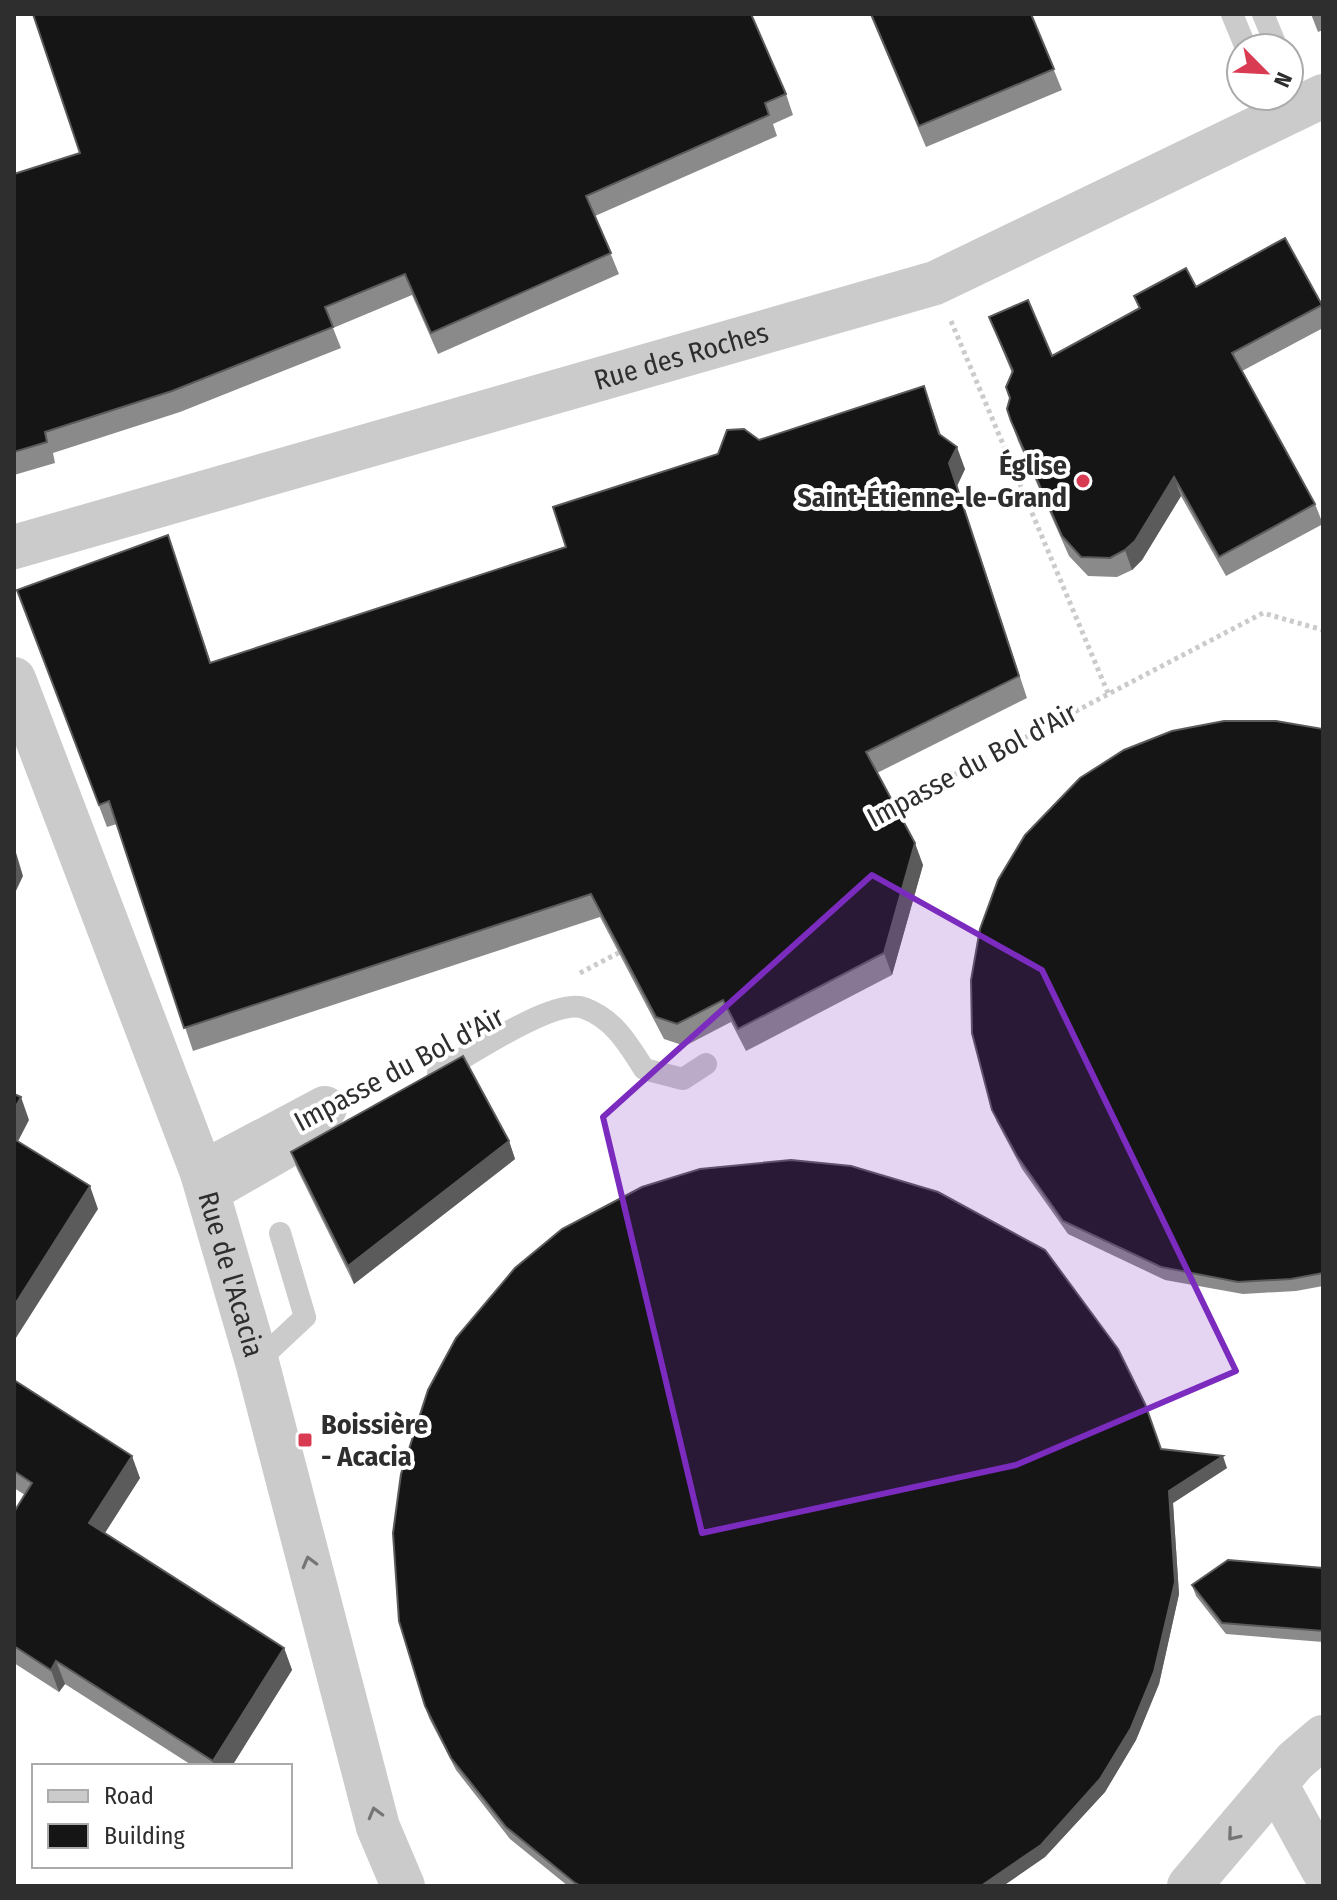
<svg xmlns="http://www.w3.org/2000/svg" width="1337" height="1900" viewBox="0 0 1337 1900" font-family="'Fira Sans Condensed',sans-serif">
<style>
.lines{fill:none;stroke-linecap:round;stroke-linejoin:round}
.path{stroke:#cbcbcb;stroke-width:5;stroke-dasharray:4 4;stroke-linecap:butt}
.lane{stroke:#cbcbcb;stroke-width:22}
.street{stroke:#cbcbcb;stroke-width:44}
.wall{fill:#8a8a8a}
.shaded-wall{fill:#5b5b5b}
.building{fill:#151515;stroke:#5b5b5b;stroke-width:2}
.oneway{stroke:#757575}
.marked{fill:#7b2cbf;fill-opacity:0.2;stroke:#7b2cbf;stroke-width:6;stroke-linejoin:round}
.poi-dot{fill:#d93c52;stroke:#fff;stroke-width:3}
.labels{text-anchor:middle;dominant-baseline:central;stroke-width:8;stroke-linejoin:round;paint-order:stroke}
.street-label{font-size:28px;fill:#2e2e2e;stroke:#fff}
.poi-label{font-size:28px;font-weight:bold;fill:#2e2e2e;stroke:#fff;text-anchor:end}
</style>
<rect width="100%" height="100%" fill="#fff"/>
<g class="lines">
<g class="path">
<path d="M951,321L1108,693"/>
<path d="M891,808L1263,613L1323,630"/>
<path d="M580,973L624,950"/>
<path d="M364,1088L405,1066"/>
</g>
<g class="lane">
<path d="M1232,14L1246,48"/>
<path d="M1263,14L1277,48"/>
<path d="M1289,77L1302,106"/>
<path d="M438,1073C467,1057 554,997 584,1008C614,1019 628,1044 644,1069L683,1079L706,1064"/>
<path d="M211,1202L317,1141"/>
<path d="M257,1362L305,1317L280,1233"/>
</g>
<g class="street">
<path id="s1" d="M14,547L935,283L1323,96"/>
<path id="s2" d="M14,679L202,1173L257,1362L378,1827L403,1886"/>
<path d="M202,1173L325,1108"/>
<path d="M1276,1784L1323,1870"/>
<path d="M1189,1886L1295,1761L1323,1737"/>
</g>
</g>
<g class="wall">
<path d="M870,14H1031L1062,90L926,147Z"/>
<path d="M1311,14H1323V30L1318,32Z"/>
<path d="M786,94L793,115L773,124L777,136L595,216L619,274L438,354L412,295L333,328L341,348L180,412L53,453L55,463L14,475V174Z"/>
<path d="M1196,287L1322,305L1323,328L1242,371L1315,504L1323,524L1226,576L1181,496L1142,560L1132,570L1117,577L1088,576L1069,556L1018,441L1007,409L1010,399L1006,387L1012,373L989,317L1052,356L1139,309L1134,296Z"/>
<path d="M932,409L941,435L965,469L957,486L1027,698L877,773L923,865L892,975L746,1051L731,1022L685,1046L664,1039L600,917L193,1051L117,824L107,827L17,590L168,535L211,663L566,547L759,440Z"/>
<path d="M1323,729V1286L1296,1291L1243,1294L1165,1280L1068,1234L1022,1169L997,1122L992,1110Z"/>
<path d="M509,1141L515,1159L354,1284L297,1169L291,1152Z"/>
<path d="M14,1380L140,1478L105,1533L284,1648L292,1670L232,1766H193L65,1684L59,1692L14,1663V1512L25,1495L14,1488Z"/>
<path d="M1161,1449L1227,1468L1173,1503L1179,1594L1159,1684L1136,1740L1105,1792L1045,1857L1003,1886H568L510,1839L456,1770L429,1718L425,1706Z"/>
<path d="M1323,1568V1642L1226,1634L1196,1596L1192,1585Z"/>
</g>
<g class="shaded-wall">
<path d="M957,447L965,469L957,486L1027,698L949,463Z"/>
<path d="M1174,477L1181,496L1142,560L1132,570L1125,550Z"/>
<path d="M915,843L923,865L892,975L884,953Z"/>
<path d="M14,846L23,876L14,895Z"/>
<path d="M21,1097L29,1120L14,1149V1110Z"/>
<path d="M509,1141L515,1159L354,1284L348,1266Z"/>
<path d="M90,1186L98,1209L14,1341V1306Z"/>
<path d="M132,1456L140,1478L97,1545L89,1523Z"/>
<path d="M1223,1456L1227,1468L1173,1503L1179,1594L1159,1684L1136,1740L1105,1792L1045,1857L1003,1886H981L1169,1491Z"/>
<path d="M284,1648L292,1670L232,1766H214L213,1761Z"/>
<path d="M56,1661L65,1684L59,1692L51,1670Z"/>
</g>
<g class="building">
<path d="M33,14H751L786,94L765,103L769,115L586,196L611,253L431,333L405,274L325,307L333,327L172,391L45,432L47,442L14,452V174L80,153Z"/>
<path d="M871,14H1031L1054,69L919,126Z"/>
<path d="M1285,238L1322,305L1232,353L1315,504L1219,557L1174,477L1135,541L1125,550L1110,558L1081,557L1062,536L1011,421L1007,409L1010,398L1006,387L1013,371L989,317L1028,300L1052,356L1140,308L1134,296L1186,268L1196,287Z"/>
<path d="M924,386L939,434L957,447L949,463L1019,676L866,752L915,843L884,953L738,1029L723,1000L677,1024L656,1017L591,894L184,1028L109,801L99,805L17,590L168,535L210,663L566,547L553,507L718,454L727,430L744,429L759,440Z"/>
<path d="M1224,721H1276L1323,729V1273L1291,1279L1238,1282L1161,1267L1063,1221L1017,1156L992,1110L972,1033L971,980L980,929L998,880L1025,835L1080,778L1124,750L1172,731Z"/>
<path d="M463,1056L509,1141L348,1266L291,1152Z"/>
<path d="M14,1094L21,1097L14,1110Z"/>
<path d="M14,1139L90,1186L14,1306Z"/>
<path d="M791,1160L851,1166L938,1192L1045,1250L1118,1349L1145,1404L1161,1449L1223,1456L1169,1491L1175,1582L1154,1672L1131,1728L1100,1779L1041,1845L981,1886H581L575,1883L506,1827L451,1758L425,1706L399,1621L393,1533L401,1474L428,1390L456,1338L515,1268L562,1229L642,1187L700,1169Z"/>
<path d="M14,1380L132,1456L89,1523L284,1648L213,1761L56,1661L51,1670L14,1646V1512L32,1483L14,1471Z"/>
<path d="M1228,1560L1323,1568V1631L1222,1623L1192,1585Z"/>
</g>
<defs><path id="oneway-chevron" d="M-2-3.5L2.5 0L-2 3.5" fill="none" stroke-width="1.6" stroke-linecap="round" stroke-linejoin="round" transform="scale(2)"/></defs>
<g class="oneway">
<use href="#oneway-chevron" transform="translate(309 1562) rotate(-105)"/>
<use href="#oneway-chevron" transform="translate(375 1813) rotate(-105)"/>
<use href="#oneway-chevron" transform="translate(1233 1835) rotate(130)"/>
</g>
<path class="marked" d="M872,875L1042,970L1236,1371L1016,1465L702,1533L603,1117Z"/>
<g class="poi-dot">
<circle cx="1083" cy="481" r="8"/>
<rect x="297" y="1432" width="16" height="16" rx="4"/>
</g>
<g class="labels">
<g class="street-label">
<text stroke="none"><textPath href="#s1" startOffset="694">Rue des Roches</textPath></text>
<text transform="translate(972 765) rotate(-28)">Impasse du Bol d'Air</text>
<text transform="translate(399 1069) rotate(-28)">Impasse du Bol d'Air</text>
<text stroke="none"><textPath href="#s2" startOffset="634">Rue de l'Acacia</textPath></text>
</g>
<g class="poi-label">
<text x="1067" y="465">Église<tspan x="1067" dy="32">Saint-Étienne-le-Grand</tspan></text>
<text x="321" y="1424" text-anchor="start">Boissière<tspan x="321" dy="32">- Acacia</tspan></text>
</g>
</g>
<rect width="1337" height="1900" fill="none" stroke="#2e2e2e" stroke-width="32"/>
<rect x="32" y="1764" width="260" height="104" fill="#ffffff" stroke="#ababab" stroke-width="2"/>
<rect x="48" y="1790" width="40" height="12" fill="#cbcbcb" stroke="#ababab" stroke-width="2"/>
<text x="104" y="1804" font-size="24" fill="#2e2e2e">Road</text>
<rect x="48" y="1824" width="40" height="24" fill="#151515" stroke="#ababab" stroke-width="2"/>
<text x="104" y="1844" font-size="24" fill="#2e2e2e">Building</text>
<g transform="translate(1265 72) rotate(114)"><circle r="38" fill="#ffffff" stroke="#ababab" stroke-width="2"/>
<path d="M0-6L14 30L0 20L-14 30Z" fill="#d93c52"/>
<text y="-12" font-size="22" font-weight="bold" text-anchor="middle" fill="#2e2e2e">N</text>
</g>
</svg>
